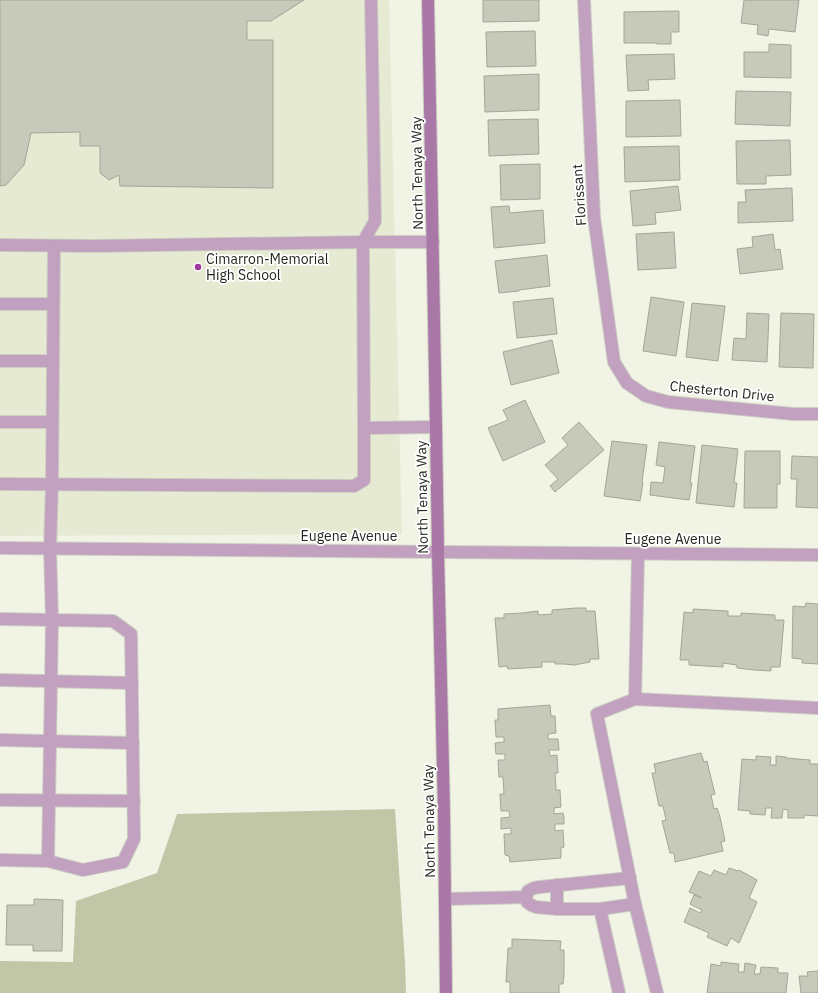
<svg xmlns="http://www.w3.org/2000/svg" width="818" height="993" viewBox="0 0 818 993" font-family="'IBM Plex Sans',sans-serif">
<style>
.built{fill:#e6ead3}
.green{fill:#c1c6a6}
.building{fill:#c7c9ba;stroke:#a3a697}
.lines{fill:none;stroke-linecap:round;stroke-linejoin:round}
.service-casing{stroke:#cccfc2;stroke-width:14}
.minor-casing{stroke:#cccfc2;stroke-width:14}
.tertiary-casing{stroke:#cccfc2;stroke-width:14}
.secondary-casing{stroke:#cccfc2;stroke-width:14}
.service{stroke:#c2a0c0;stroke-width:12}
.minor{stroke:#c2a0c0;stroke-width:12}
.tertiary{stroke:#c2a0c0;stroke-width:12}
.secondary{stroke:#a978a7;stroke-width:12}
.poi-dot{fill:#9e389d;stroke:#fff;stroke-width:1.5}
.labels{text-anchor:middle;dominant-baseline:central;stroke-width:3.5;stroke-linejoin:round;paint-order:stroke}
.street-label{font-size:14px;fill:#262721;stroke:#fff}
.poi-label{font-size:14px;fill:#262721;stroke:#fff;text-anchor:start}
</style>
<rect width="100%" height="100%" fill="#f1f4e5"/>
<path class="built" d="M0,0H389L402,534L0,536Z"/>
<path class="green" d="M395,809L405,963L406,993H0V961L73,962L76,901L157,873L177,814Z"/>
<g class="building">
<path d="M0,0H304L271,21H247V40H273V188L120,186L119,175L109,180L100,173V146H80V132L31,133L24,165L6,185L0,186Z"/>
<path d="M483,0H539V21L483,22Z"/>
<path d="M744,0H799L795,32L769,29L768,36L757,34L758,25L741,23Z"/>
<path d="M679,11V32H671V44H657V43H624V12Z"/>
<path d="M535,31L536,66L487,67L486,32Z"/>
<path d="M769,44L791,45V78L744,77V52H769Z"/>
<path d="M674,54L675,79L648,80L649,90L628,91L626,55Z"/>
<path d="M539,74V110L485,112L484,76Z"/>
<path d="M736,91L791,92L790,126L735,124Z"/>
<path d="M680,100L681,136L626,137V101Z"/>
<path d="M538,119L539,154L489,156L488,120Z"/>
<path d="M790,140L791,175L766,176V184H737L736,141Z"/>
<path d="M679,146L680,180L625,182L624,147Z"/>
<path d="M540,164V199L501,200L500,165Z"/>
<path d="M678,186L681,210L655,213L656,224L633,226L630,191Z"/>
<path d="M792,188L793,221L738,223V202H746L745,190Z"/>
<path d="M509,206L510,213L543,210L545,243L494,248L491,207Z"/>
<path d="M674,232L676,268L638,270L636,234Z"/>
<path d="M773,234L775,250L780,249L783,269L740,274L737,249L753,247L752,237Z"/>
<path d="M547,255L550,286L519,290V291L499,293L495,261Z"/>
<path d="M651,297L684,302L676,356L643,351Z"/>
<path d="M553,298L557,334L517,338L513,302Z"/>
<path d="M692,303L725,306L718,361L686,357Z"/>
<path d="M747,313L769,314L767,362L732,360L734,338L746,339Z"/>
<path d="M781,313L814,314L813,368L779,367Z"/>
<path d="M552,340L559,373L511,385L503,352Z"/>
<path d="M525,400L545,442L503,461L488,428L508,420L503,410Z"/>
<path d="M579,422L604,450L555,492L550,486L558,479L545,465L568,445L562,438Z"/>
<path d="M612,441L647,445L642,482L643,483L640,501L604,496Z"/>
<path d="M659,442L695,446L690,483H692L689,500L650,495L651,482L663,483L665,467L656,465Z"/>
<path d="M702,445L738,449L734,483H737L734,507L696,503Z"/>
<path d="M745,451H780V484H777V508H744Z"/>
<path d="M792,456L818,457V508L796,507L797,479H791Z"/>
<path d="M806,603L818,604V664L802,663V659L792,658L793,606L805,607Z"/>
<path d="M576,608H586V611H595L599,659H590V662L574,665L564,664H555V662H542V667L508,669L507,666L499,667L495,618H504V614L522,613L538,611V615L552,614V610Z"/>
<path d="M693,609L728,611V616H741V613L775,615V620H784L780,667H771V671L754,670L737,668V665L723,663V667L689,665V660H680L684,612L693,613Z"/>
<path d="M550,705L551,716H555L556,733L548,734V739H558L559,750H549L550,756L557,755L558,773H555L556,790H560L561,807L554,808V814L563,813L564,818V824H555V831L563,830L564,847L561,848V858L510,862L509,856L505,855L504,834H511V828L501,829V818L510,817L509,811H501L500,794H504L503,777H499L498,760H505V754H496L495,743L504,742V737H496L495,720H498V709Z"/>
<path d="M701,753L704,762L707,761L711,778L715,794L711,795L714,809L717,808L720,817L725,841L721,842L723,851L675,862L674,853H670L662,821L666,820L663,806H659L652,773H656L654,764Z"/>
<path d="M756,756L771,757L770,765H776V756L786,757V758L810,760V764H818V816L804,815V818H788V810L783,809L782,818H771L772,808H766L765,815L750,814V811L738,810L742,759L756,760Z"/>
<path d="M729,868L738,871L739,870L757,880L749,898L757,902L739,943L731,938L727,946L707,937L709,933L684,922L690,908L700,913L702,910L690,904L694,895L701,898V897L689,892L699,871L711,876L714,870L726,875Z"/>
<path d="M34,899L63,900L62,951H33V945H6L7,905H34Z"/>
<path d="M512,939L561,941L560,950H564V975L563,984H559V993H510V982H506L508,948H512Z"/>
<path d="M721,962L739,964L738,972H744L745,963L756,965L754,974H760L761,967L778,968V973H788L786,993H707L711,964L721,966Z"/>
<path d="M817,971H818V993H801L799,976H808L807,972Z"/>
</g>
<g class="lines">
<defs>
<g id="service">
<path d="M0,245L95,246L363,242H433"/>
<path d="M0,304H53"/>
<path d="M0,361H53"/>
<path d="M0,422H52"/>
<path d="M364,428L436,427"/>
<path d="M0,484L354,486L364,480V428L363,242L375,221L371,0"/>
<path d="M0,619L113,621L131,634L134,839L123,862L83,870L48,861L52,620L50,549L52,484L54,246"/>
<path d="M0,680L132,683"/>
<path d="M635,699L638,554"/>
<path d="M0,740L133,743"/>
<path d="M0,800L134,801"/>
<path d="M0,860L48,861"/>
<path d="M630,878L540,887L534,888L528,891L526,897L527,902L531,905L536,907L557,909H600L635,904"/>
<path d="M557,885V909"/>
<path d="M445,899L526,897"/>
<path d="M600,909L619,993"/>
<path d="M657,993L635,904L597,714L635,699L818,708"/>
</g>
<g id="minor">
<path d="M584,0L594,217L614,362L627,383L646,396L668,402L793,414H818"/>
<path d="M0,548L438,552"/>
</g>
<path id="tertiary" d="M438,552L818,555"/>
<path id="secondary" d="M428,0L436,427L438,552L444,813L446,993"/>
</defs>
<use href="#service" class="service-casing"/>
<use href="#minor" class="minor-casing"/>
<use href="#tertiary" class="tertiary-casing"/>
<use href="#secondary" class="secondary-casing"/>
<use href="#service" class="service"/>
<use href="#minor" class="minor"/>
<use href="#tertiary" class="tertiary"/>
<use href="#secondary" class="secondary"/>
</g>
<circle class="poi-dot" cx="198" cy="267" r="4"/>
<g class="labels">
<g class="street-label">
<text transform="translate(417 173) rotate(-91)">North Tenaya Way</text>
<text transform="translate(579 195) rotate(-94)">Florissant</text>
<text transform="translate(722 391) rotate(6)">Chesterton Drive</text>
<text transform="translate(422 497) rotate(-91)">North Tenaya Way</text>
<text x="349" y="536">Eugene Avenue</text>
<text x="673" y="539">Eugene Avenue</text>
<text transform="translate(429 821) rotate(-91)">North Tenaya Way</text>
</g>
<g class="poi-label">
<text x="206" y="259">Cimarron-Memorial<tspan x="206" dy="16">High School</tspan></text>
</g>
</g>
</svg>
